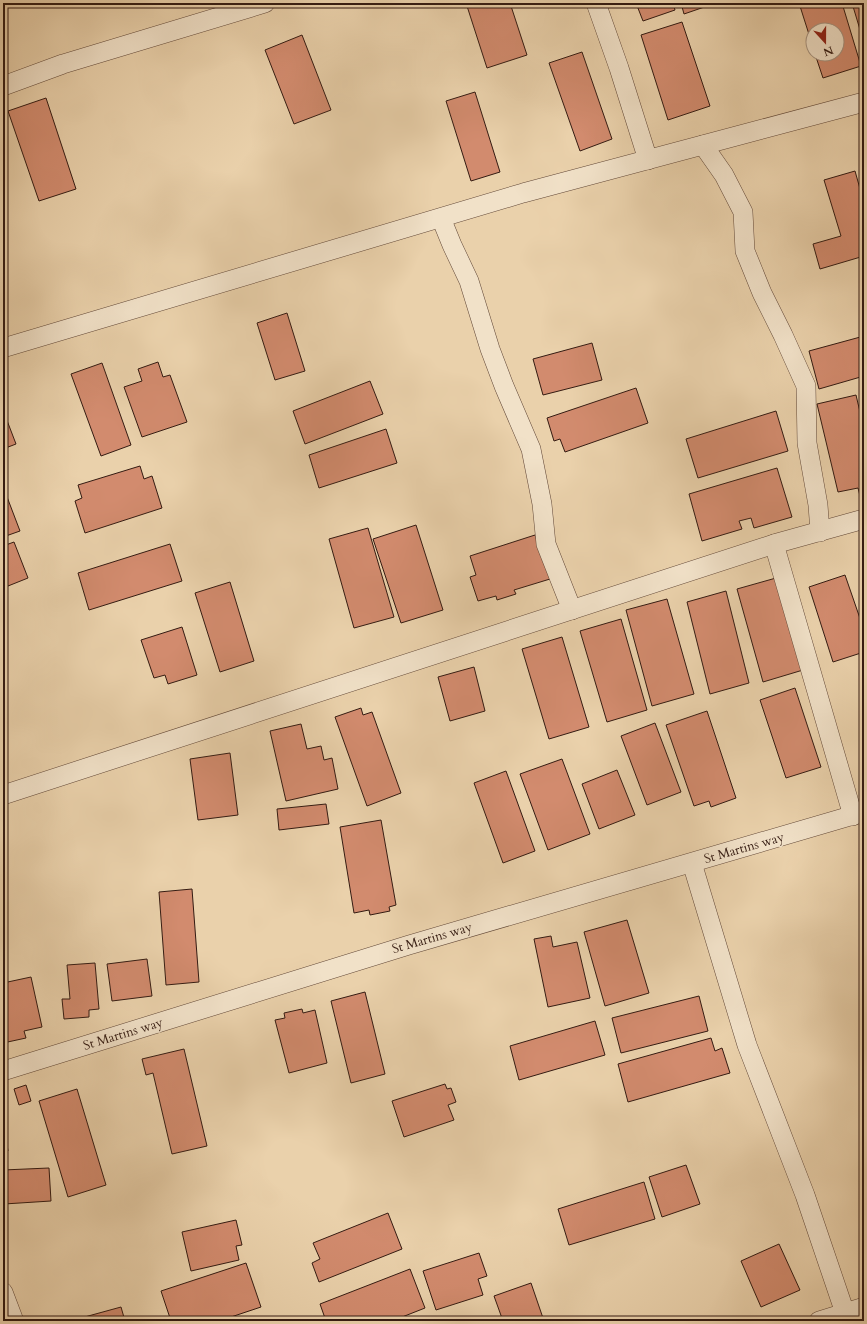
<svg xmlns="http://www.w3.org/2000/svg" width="867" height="1324" viewBox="0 0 867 1324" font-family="Cardo,serif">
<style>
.building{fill:#d28b6e;stroke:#341b12}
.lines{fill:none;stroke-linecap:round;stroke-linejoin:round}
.street-casing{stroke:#624838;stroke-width:20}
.street{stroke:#f1e1c8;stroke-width:19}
.labels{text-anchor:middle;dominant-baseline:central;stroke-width:3;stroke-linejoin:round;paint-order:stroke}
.street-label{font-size:13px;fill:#341b12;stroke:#f1e1c8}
</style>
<rect width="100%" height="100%" fill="#ead1ab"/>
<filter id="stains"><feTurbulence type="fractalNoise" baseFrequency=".005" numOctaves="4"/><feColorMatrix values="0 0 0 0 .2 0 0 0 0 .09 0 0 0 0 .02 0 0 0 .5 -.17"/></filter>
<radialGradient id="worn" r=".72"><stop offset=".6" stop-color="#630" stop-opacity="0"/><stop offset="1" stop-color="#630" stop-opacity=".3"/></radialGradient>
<g class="building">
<path d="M466,3H510L527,55L487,68Z"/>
<path d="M636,3H673L675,10L643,21Z"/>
<path d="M681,3H716L684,14Z"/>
<path d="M799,3H842L861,66L823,78L815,54H837V30H813V47Z"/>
<path d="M852,3H864V43Z"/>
<path d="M682,22L710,106L668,120L641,35Z"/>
<path d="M302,35L331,110L294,124L265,50Z"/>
<path d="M582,52L612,139L580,151L549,63Z"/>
<path d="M475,92L500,172L471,181L446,101Z"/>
<path d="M46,98L76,189L39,201L8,111Z"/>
<path d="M855,171L864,203V256L820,269L813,244L841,236L824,180Z"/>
<path d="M287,313L305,371L275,380L257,323Z"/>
<path d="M864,336V376L819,389L809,351Z"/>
<path d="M592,343L602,380L543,395L533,359Z"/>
<path d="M158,362L163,377L170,375L187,422L142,437L124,387L142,381L138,369Z"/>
<path d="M102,363L131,445L101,456L71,374Z"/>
<path d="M370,381L383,414L305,444L293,411Z"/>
<path d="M636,388L648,423L565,452L560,439L554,441L547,418Z"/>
<path d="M856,395L864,429V495L860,496L858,488L838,492L817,404Z"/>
<path d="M3,410L16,444L3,449Z"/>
<path d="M776,411L788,451L698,478L686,439Z"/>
<path d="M386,429L397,463L319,488L309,455Z"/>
<path d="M140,466L144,479L152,476L162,508L85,533L75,501L82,498L78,485Z"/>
<path d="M777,468L792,517L754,528L751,518L739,521L742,529L702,541L689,494Z"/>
<path d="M4,489L20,531L3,537V490Z"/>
<path d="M416,525L443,610L401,623L373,539Z"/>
<path d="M368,528L394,617L354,628L329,539Z"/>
<path d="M535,535L550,579L514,590L516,594L497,600L496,596L478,601L470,577L476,575L470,556Z"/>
<path d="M14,542L28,578L3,588V546Z"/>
<path d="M170,544L182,581L89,610L78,573Z"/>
<path d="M845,575L864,630V652L833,662L809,587Z"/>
<path d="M776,578L803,670L763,682L737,589Z"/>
<path d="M230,582L254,661L220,672L195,593Z"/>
<path d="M726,591L749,683L710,694L687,602Z"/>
<path d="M667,599L694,694L652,706L626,610Z"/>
<path d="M621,619L647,710L607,722L580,631Z"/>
<path d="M182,627L197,675L168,684L165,675L154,678L141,640Z"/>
<path d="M562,637L589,727L549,739L522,649Z"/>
<path d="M474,667L485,711L450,721L438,677Z"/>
<path d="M795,688L821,767L786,778L760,700Z"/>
<path d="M361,708L363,715L372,712L401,793L367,806L335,717Z"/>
<path d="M707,711L736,798L711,807L709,801L694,806L666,725Z"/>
<path d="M655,723L681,792L647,805L621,736Z"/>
<path d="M301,724L307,749L321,746L324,760L332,758L338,789L286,801L270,731Z"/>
<path d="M230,753L238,815L198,820L190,759Z"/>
<path d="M562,759L590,834L548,850L520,774Z"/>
<path d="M617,770L635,815L599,829L582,784Z"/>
<path d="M506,771L535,851L503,863L474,783Z"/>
<path d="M326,804L329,824L279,830L277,809Z"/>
<path d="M381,820L396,905L389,907L390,911L370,915L369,910L354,913L340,827Z"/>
<path d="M192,889L199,982L166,985L159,892Z"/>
<path d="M627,920L649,993L605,1006L584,932Z"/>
<path d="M551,936L553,947L577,942L590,998L548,1007L534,939Z"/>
<path d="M147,959L152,996L112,1001L107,964Z"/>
<path d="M95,963L99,1009L89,1010V1017L64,1019L62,999H70L67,965Z"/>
<path d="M31,977L42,1027L24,1031L26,1038L3,1043V983Z"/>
<path d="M365,992L385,1074L351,1083L331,1001Z"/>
<path d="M699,996L708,1031L621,1053L612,1018Z"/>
<path d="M302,1009L303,1013L315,1010L327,1063L289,1073L275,1020L285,1018L284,1013Z"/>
<path d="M595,1021L605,1055L519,1080L510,1046Z"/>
<path d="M711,1038L715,1051L722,1048L730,1073L628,1102L618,1064Z"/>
<path d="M184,1049L207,1146L172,1154L153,1073L146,1075L142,1059Z"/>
<path d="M445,1084L447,1089L451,1088L456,1102L448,1105L454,1120L404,1137L392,1101Z"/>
<path d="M26,1085L31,1101L19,1105L14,1089Z"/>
<path d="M77,1089L106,1185L68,1197L39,1101Z"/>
<path d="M3,1132H5L8,1151H3Z"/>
<path d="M686,1165L700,1204L662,1217L649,1177Z"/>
<path d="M49,1168L51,1201L4,1204L3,1170Z"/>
<path d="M644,1182L655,1219L569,1245L558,1209Z"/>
<path d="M388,1213L402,1249L319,1282L312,1263L320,1259L313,1243Z"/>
<path d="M236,1220L242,1245L236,1246L239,1260L191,1271L182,1232Z"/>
<path d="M779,1244L800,1290L761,1307L741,1261Z"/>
<path d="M479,1253L487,1276L478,1279L483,1295L436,1310L423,1271Z"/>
<path d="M246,1263L261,1307L219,1321H171L161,1291Z"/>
<path d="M410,1269L425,1308L392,1321H326L320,1304Z"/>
<path d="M531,1283L544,1321H503L494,1296Z"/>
<path d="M121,1307L125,1321H70Z"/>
</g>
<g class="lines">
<defs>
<g id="street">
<path d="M596,3L619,68L648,160"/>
<path d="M3,86L63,64L265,3"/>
<path d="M703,145L724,175L743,212L745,251L762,293L783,335L806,386L807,443L818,505L820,532"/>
<path d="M441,218L452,245L469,281L490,349L504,386L531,449L542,504L546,544L572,610"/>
<path d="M3,348L523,193L864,102"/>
<path d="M774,544L853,816"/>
<path d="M3,795L774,544L864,519"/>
<path d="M692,863L747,1045L805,1195L845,1313"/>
<path d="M3,1071L409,945L864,812"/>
<path d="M3,1292L14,1321"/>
<path d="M819,1321L864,1307"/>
</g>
</defs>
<use href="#street" class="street-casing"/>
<use href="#street" class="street"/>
</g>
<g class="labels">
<g class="street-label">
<text transform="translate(744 848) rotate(-16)">St Martins way</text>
<text transform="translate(432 938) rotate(-16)">St Martins way</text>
<text transform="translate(123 1034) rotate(-17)">St Martins way</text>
</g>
</g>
<rect width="867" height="1324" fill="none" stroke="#ead1ab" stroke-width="16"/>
<rect x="4" y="4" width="859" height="1316" fill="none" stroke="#341b12" stroke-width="2"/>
<rect x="8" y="8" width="851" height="1308" fill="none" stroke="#341b12"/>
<g transform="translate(825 42) rotate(159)"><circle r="19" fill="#f1e1c8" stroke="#a5927f"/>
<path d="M0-3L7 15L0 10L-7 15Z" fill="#8f2418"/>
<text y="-6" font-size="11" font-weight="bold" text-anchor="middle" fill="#341b12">N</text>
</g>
<rect width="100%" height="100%" filter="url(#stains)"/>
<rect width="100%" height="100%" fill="url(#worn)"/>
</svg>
